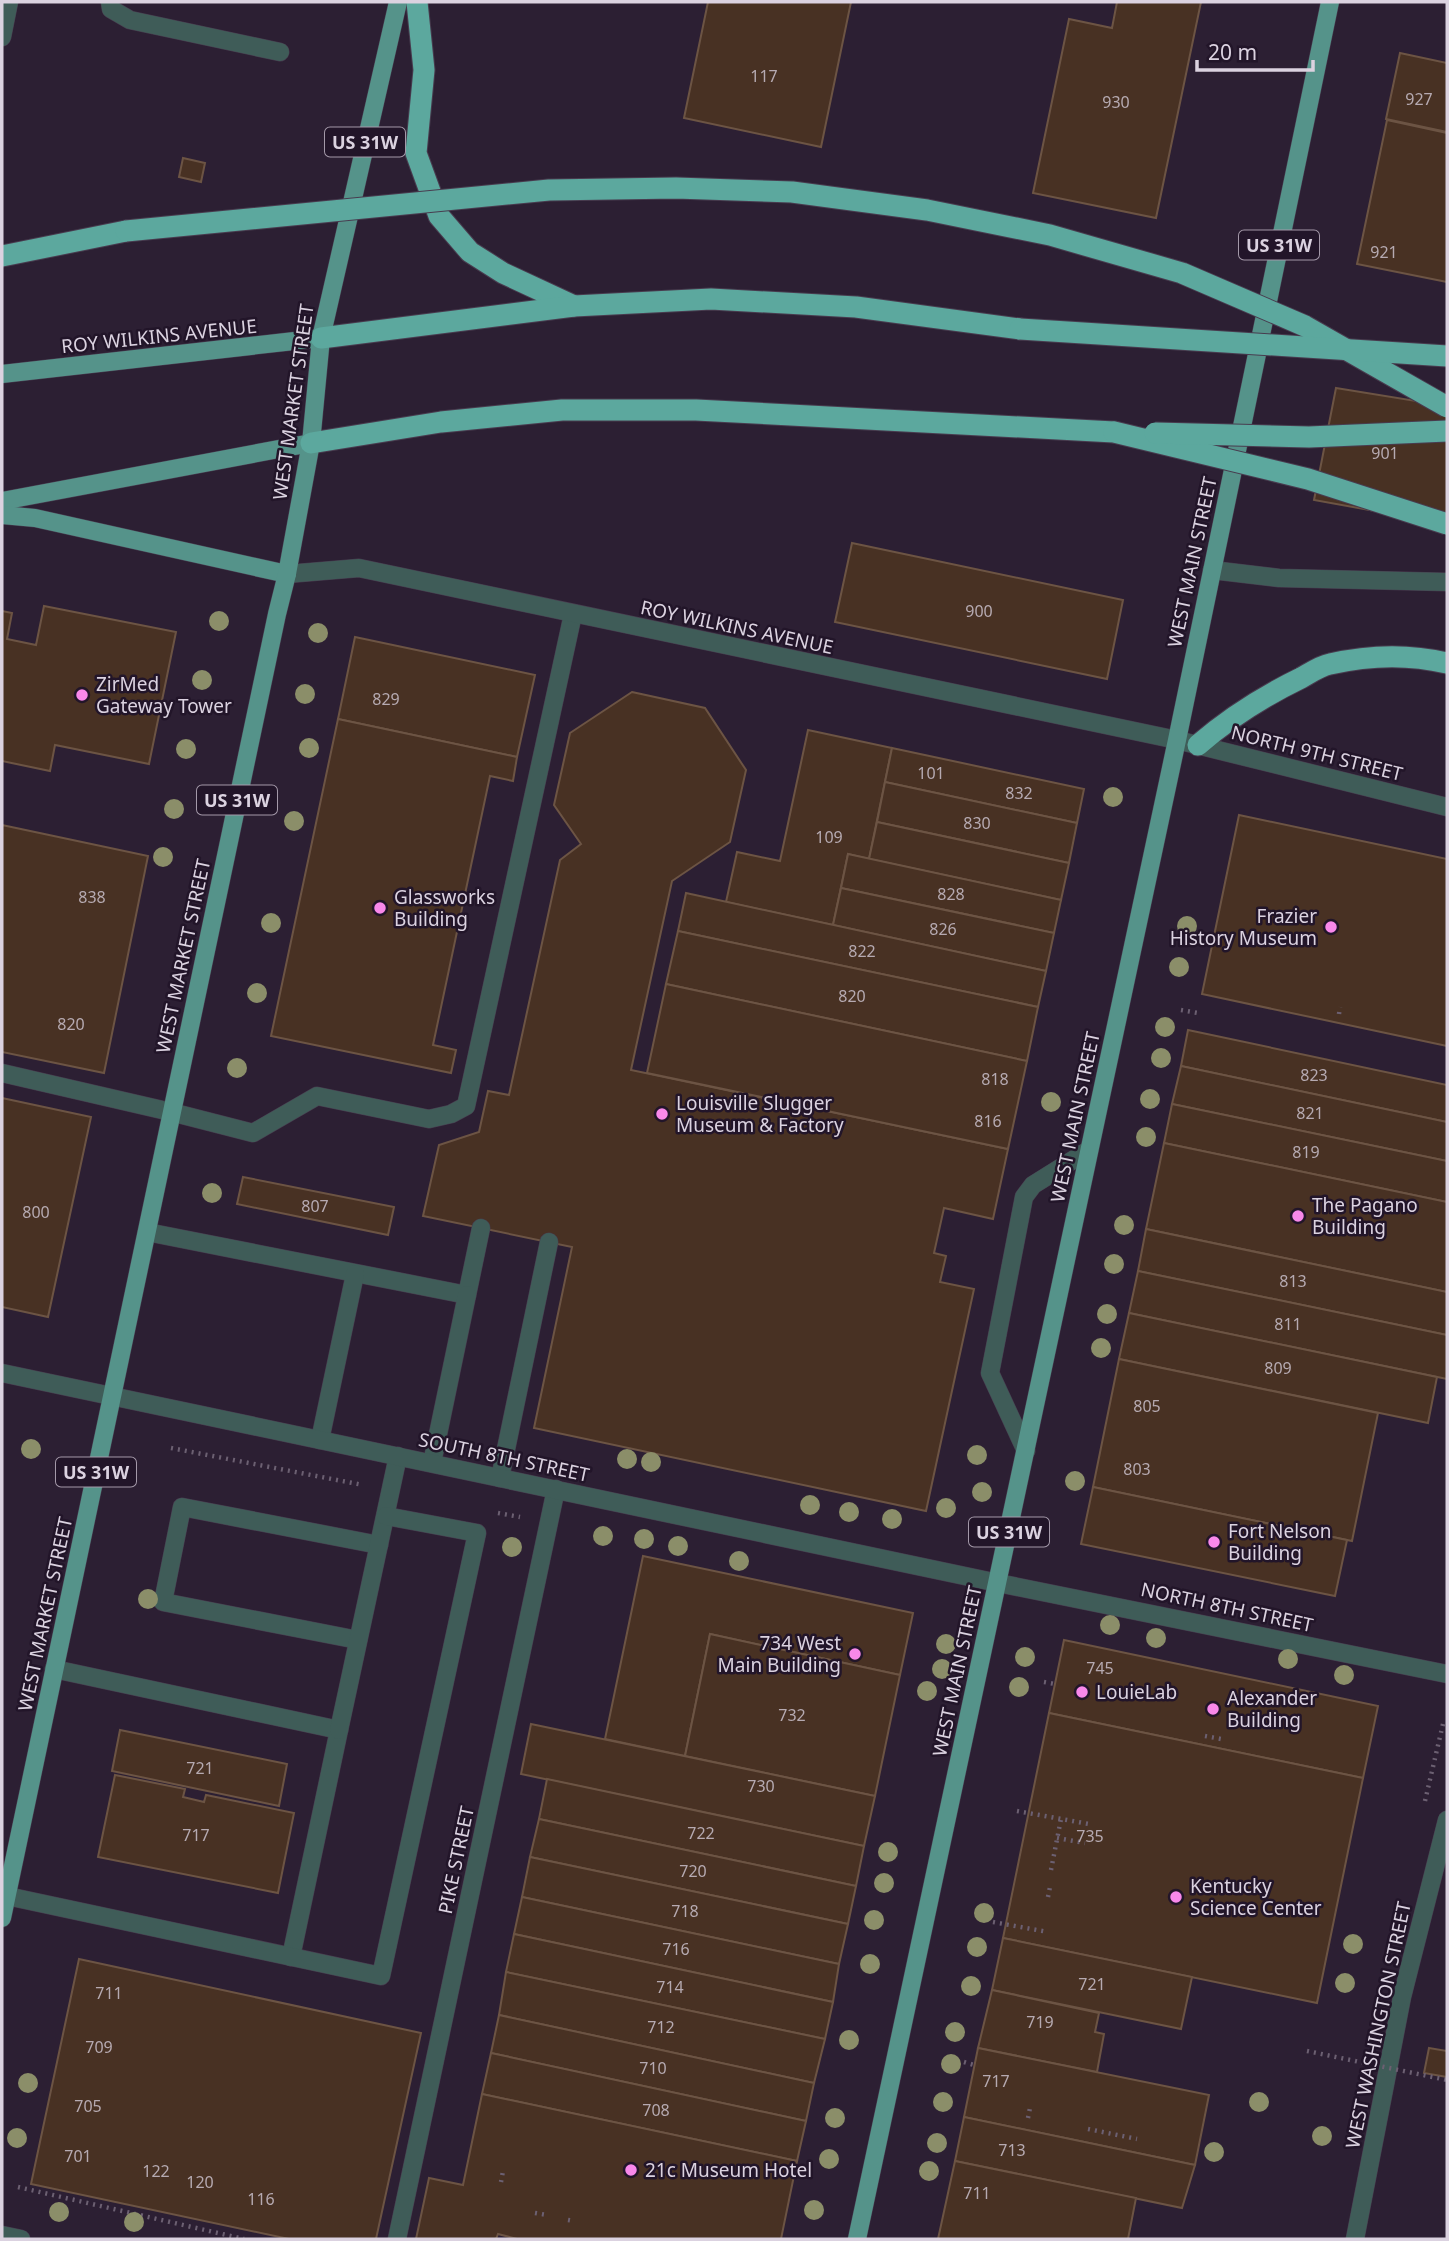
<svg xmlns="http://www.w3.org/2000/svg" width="1449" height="2241" viewBox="0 0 1449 2241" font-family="'Noto Sans',sans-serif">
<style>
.building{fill:#483123;stroke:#6c5444;stroke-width:2}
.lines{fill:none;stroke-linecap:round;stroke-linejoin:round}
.service-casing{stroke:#483c4f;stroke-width:19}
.minor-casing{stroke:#483c4f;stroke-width:19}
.tertiary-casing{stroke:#483c4f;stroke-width:19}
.primary-casing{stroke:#483c4f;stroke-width:19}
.motorway-casing{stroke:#483c4f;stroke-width:23}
.path{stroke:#6c6072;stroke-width:4.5;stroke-dasharray:2 5;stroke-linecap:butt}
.service{stroke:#3f5c58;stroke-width:18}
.minor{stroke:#3f5c58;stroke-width:18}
.tertiary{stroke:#3f5c58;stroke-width:18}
.primary{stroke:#55938a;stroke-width:18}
.motorway{stroke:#5ca89e;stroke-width:21}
.motorway-bridge-casing{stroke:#483c4f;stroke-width:23;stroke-linecap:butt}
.path-bridge{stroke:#6c6072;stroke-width:4.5;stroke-dasharray:2 5;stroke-linecap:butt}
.motorway-bridge{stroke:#5ca89e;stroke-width:21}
.tree{fill:#8b8e69}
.poi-dot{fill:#f888ea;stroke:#221529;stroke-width:2.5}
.labels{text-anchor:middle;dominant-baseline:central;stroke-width:5;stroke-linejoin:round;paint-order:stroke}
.number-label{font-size:16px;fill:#b6aab1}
.shield{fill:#221529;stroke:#a499a9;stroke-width:2}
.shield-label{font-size:18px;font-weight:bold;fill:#dbd2e0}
.street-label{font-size:19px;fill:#dbd2e0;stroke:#221529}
.poi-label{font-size:19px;fill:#dbd2e0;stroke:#221529;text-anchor:start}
</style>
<rect width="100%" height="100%" fill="#2c1f33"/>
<g class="building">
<path d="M708,2H851L821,147L684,118Z"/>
<path d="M1117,2H1201L1156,218L1033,193L1069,19L1112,28Z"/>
<path d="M1400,53L1447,63V132L1386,119Z"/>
<path d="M1387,120L1447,133V282L1357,264Z"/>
<path d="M183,158L205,163L201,182L179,177Z"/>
<path d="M1336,388L1447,406V524L1314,500Z"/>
<path d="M852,543L1123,600L1107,679L835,622Z"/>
<path d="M44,606L176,632L149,764L55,745L50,771L2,761V611L12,613L7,639L36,645Z"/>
<path d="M355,637L535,675L517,757L338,719Z"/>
<path d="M632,692L705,708L746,770L730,842L672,881L631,1070L1008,1149L993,1219L944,1208L934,1253L946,1256L940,1282L974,1289L926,1511L534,1428L572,1247L423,1216L439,1145L479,1132L488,1091L509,1095L560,860L581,844L554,805L570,733Z"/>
<path d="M338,719L517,757L513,781L490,776L433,1045L456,1050L451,1073L271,1036Z"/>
<path d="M808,730L892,748L869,859L848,854L833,925L726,902L737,852L780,861Z"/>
<path d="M892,748L1084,789L1077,823L885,782Z"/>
<path d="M885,782L1077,823L1069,863L877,822Z"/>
<path d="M1239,815L1447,859V1046L1202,994Z"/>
<path d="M877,822L1069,863L1061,900L869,859Z"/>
<path d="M2,825L148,856L104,1073L2,1052Z"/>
<path d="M848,854L1061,900L1054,933L841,888Z"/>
<path d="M841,888L1054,933L1046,971L833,925Z"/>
<path d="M686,893L1046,971L1038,1007L678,931Z"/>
<path d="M678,931L1038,1007L1027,1061L666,984Z"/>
<path d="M666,984L1027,1061L1008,1149L647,1073Z"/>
<path d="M1188,1030L1447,1085V1122L1181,1066Z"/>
<path d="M1181,1066L1447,1122V1161L1172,1104Z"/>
<path d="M2,1098L91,1117L48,1317L2,1307Z"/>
<path d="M1172,1104L1447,1161V1202L1164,1143Z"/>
<path d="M1164,1143L1447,1202V1292L1146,1229Z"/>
<path d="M243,1177L394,1207L388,1235L237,1204Z"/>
<path d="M1146,1229L1447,1292V1335L1138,1271Z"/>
<path d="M1138,1271L1447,1335V1379L1129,1313Z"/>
<path d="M1129,1313L1437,1377L1428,1423L1119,1359Z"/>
<path d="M1119,1359L1378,1413L1352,1541L1093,1487Z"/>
<path d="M1093,1487L1347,1540L1335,1596L1081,1544Z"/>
<path d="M643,1556L913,1613L900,1675L710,1634L685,1756L605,1739Z"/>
<path d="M710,1634L900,1675L875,1796L685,1756Z"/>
<path d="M1064,1640L1378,1706L1363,1778L1049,1713Z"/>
<path d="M1049,1713L1363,1778L1317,2003L1003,1938Z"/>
<path d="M531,1724L875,1796L864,1846L521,1774Z"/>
<path d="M120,1730L287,1764L279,1806L112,1771Z"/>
<path d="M115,1775L185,1789L183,1797L204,1802L206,1795L294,1813L278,1893L98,1857Z"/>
<path d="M547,1779L864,1846L856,1886L539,1819Z"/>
<path d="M539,1819L856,1886L848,1924L530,1857Z"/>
<path d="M530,1857L848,1924L839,1964L522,1897Z"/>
<path d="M522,1897L839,1964L833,2002L514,1934Z"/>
<path d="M514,1934L833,2002L825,2039L506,1972Z"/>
<path d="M1003,1938L1192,1977L1181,2029L992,1990Z"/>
<path d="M79,1959L421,2033L376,2239H289L31,2184Z"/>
<path d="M506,1972L825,2039L814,2083L499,2015Z"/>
<path d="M992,1990L1099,2013L1095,2032L1104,2034L1097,2072L978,2048Z"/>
<path d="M499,2015L814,2083L806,2121L491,2053Z"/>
<path d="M978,2048L1209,2095L1195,2165L964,2117Z"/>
<path d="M1429,2048L1447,2051V2077L1424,2073Z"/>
<path d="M491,2053L806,2121L797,2161L482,2094Z"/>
<path d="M482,2094L797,2161L781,2239H517L498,2234L496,2239H416L429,2178L463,2185Z"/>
<path d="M964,2117L1195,2165L1182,2208L955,2161Z"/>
<path d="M955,2161L1136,2198L1128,2239H938Z"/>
</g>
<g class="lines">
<defs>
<g id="service">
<path d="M110,2L111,9L130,20L280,52"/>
<path d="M2,37L9,2"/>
<path d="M1212,570L1279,578L1447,582"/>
<path d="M2,1073L171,1112L253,1133L317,1096L429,1119L451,1114L466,1106L573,614"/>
<path d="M147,1232L467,1295L481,1228"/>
<path d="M320,1440L355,1274"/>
<path d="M1026,1451L990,1373L1024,1197L1033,1185L1089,1150"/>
<path d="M432,1463L467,1295"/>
<path d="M500,1478L549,1242"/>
<path d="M358,1640L163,1602L182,1507L379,1545"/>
<path d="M54,1669L339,1730L291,1957"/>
<path d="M339,1730L398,1456"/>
<path d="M7,1896L381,1976L477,1533L386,1516"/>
<path d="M397,2239L556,1489"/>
</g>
<path id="minor" d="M287,574L359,568L1177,740L1447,807"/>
<g id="tertiary">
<path d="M2,1373L998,1583L1447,1674"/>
<path d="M2,2235L21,2239"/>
<path d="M1355,2239L1402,1997L1447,1820"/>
</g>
<g id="primary">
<path d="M2,374L321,338"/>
<path d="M2,501L311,443"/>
<path d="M2,515L35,518L287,574"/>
<path d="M2,1918L277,614L287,574L311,443L321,338L398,2"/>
<path d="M857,2239L1177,740L1330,2"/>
</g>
<g id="motorway">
<path d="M417,2L424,70L416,153L439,216L470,252L503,273L574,306"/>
<path d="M2,256L126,231"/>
<path d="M321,338L574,306L711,299L856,307L1020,329"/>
<path d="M311,443L441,422L562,410H696L1114,432"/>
<path d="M1198,745C1229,718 1264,696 1301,678C1310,673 1320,666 1330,664C1369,655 1409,654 1447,663"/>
</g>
</defs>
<use href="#service" class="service-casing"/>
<use href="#minor" class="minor-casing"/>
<use href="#tertiary" class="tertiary-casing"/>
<use href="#primary" class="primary-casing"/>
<use href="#motorway" class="motorway-casing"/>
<g class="path">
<path d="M1181,1010L1198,1013"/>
<path d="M1339,1014L1340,1007"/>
<path d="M171,1448L363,1485"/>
<path d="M498,1513L520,1517"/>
<path d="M1044,1682L1055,1684"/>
<path d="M1205,1736L1221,1739"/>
<path d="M1425,1801L1443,1724"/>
<path d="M1017,1811L1089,1824"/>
<path d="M1057,1838L1085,1843"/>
<path d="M1051,1870L1061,1819"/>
<path d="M1213,1884L1226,1886"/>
<path d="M1048,1897L1050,1887"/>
<path d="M993,1922L1048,1932"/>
<path d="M964,2062L974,2065"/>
<path d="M1028,2118L1030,2108"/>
<path d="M1088,2129L1137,2139"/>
<path d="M501,2182L503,2171"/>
<path d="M18,2187L244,2239"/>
<path d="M535,2213L547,2215"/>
<path d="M568,2220L574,2221"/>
</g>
<use href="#service" class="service"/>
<use href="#minor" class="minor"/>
<use href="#tertiary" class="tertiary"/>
<use href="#primary" class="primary"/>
<use href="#motorway" class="motorway"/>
<defs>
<g id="motorway-bridge">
<path d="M126,231L549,190L676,188L792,192L927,210L1050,235L1182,273L1305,326L1447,407"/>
<path d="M1020,329L1447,356"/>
<path d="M1114,432L1308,479L1447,524"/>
<path d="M1155,433L1309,437L1447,431"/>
</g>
</defs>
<use href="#motorway-bridge" class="motorway-bridge-casing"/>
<path class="path-bridge" d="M1307,2051L1447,2080"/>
<use href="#motorway-bridge" class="motorway-bridge"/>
</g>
<g class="tree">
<circle cx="219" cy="621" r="10"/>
<circle cx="318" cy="633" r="10"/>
<circle cx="202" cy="680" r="10"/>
<circle cx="305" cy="694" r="10"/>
<circle cx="309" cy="748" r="10"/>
<circle cx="186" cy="749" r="10"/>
<circle cx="1113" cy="797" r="10"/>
<circle cx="174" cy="809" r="10"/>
<circle cx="294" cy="821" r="10"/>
<circle cx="163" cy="857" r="10"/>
<circle cx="271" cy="923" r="10"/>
<circle cx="1187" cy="926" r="10"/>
<circle cx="1179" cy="967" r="10"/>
<circle cx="257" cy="993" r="10"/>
<circle cx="1165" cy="1027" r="10"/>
<circle cx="1161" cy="1058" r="10"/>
<circle cx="237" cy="1068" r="10"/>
<circle cx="1150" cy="1099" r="10"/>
<circle cx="1051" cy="1102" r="10"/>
<circle cx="1146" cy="1137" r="10"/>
<circle cx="212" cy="1193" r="10"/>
<circle cx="1124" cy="1225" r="10"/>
<circle cx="1114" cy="1264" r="10"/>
<circle cx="1107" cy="1314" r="10"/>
<circle cx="1101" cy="1348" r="10"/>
<circle cx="31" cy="1449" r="10"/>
<circle cx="977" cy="1455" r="10"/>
<circle cx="627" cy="1459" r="10"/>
<circle cx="651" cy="1462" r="10"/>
<circle cx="1075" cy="1481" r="10"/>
<circle cx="982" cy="1492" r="10"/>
<circle cx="810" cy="1505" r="10"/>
<circle cx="946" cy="1508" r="10"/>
<circle cx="849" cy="1512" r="10"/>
<circle cx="892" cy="1519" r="10"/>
<circle cx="603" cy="1536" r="10"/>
<circle cx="644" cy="1539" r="10"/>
<circle cx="678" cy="1546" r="10"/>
<circle cx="512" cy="1547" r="10"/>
<circle cx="739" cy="1561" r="10"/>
<circle cx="148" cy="1599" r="10"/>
<circle cx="1110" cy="1625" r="10"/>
<circle cx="1156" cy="1638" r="10"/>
<circle cx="946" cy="1644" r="10"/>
<circle cx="1025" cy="1657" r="10"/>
<circle cx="1288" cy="1659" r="10"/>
<circle cx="942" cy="1669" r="10"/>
<circle cx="1344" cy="1675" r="10"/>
<circle cx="1019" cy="1687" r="10"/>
<circle cx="927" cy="1691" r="10"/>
<circle cx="888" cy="1852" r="10"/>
<circle cx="884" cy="1883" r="10"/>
<circle cx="984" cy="1913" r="10"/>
<circle cx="874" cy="1920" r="10"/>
<circle cx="1353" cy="1944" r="10"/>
<circle cx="977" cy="1947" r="10"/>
<circle cx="870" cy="1964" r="10"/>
<circle cx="1345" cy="1983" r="10"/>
<circle cx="971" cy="1986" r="10"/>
<circle cx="955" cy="2032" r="10"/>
<circle cx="849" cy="2040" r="10"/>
<circle cx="951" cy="2064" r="10"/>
<circle cx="28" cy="2083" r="10"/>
<circle cx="943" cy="2102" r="10"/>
<circle cx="1259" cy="2102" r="10"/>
<circle cx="835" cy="2118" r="10"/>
<circle cx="1322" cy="2136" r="10"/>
<circle cx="17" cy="2138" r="10"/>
<circle cx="937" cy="2143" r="10"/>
<circle cx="1214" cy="2152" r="10"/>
<circle cx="829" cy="2159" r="10"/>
<circle cx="929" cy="2171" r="10"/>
<circle cx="814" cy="2210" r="10"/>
<circle cx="59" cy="2212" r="10"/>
<circle cx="134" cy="2222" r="10"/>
</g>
<g class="poi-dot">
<circle cx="82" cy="695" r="7"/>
<circle cx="380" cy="908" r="7"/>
<circle cx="1331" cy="927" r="7"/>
<circle cx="662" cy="1114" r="7"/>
<circle cx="1298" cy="1216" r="7"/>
<circle cx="1214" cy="1542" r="7"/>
<circle cx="855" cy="1654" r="7"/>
<circle cx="1082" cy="1692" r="7"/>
<circle cx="1213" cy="1709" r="7"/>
<circle cx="1176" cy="1897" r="7"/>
<circle cx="631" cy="2170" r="7"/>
</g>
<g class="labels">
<g class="number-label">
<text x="764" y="76">117</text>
<text x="1419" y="99">927</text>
<text x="1116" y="102">930</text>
<text x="1384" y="252">921</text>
<text x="1385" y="453">901</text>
<text x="979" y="611">900</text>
<text x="386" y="699">829</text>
<text x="931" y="773">101</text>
<text x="1019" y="793">832</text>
<text x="977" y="823">830</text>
<text x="829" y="837">109</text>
<text x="951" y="894">828</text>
<text x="92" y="897">838</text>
<text x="943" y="929">826</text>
<text x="862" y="951">822</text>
<text x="852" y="996">820</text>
<text x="71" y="1024">820</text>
<text x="1314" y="1075">823</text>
<text x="995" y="1079">818</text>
<text x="1310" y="1113">821</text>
<text x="988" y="1121">816</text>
<text x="1306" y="1152">819</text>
<text x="315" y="1206">807</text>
<text x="36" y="1212">800</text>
<text x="1293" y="1281">813</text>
<text x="1288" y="1324">811</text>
<text x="1278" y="1368">809</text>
<text x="1147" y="1406">805</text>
<text x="1137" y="1469">803</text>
<text x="1100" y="1668">745</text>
<text x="792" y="1715">732</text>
<text x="200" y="1768">721</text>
<text x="761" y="1786">730</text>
<text x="701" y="1833">722</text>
<text x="196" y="1835">717</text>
<text x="1090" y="1836">735</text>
<text x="693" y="1871">720</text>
<text x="685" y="1911">718</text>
<text x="676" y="1949">716</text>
<text x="1092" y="1984">721</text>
<text x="670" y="1987">714</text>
<text x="109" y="1993">711</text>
<text x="1040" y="2022">719</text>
<text x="661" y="2027">712</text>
<text x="99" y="2047">709</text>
<text x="653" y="2068">710</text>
<text x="996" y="2081">717</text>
<text x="88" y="2106">705</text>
<text x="656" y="2110">708</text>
<text x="1012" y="2150">713</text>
<text x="78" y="2156">701</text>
<text x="156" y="2171">122</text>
<text x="200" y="2182">120</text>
<text x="977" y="2193">711</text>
<text x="261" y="2199">116</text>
</g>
<g class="shield">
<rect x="325" y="127.5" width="80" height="29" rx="5"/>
<rect x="1239" y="230.5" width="80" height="29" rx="5"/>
<rect x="197" y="785.5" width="80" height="29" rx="5"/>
<rect x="56" y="1457.5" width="80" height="29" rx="5"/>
<rect x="969" y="1517.5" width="80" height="29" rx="5"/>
</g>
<g class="shield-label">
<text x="365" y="142">US 31W</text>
<text x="1279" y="245">US 31W</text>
<text x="237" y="800">US 31W</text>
<text x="96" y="1472">US 31W</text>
<text x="1009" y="1532">US 31W</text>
</g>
<g class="street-label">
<text transform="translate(159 336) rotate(-6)">ROY WILKINS AVENUE</text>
<text transform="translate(293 402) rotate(-82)">WEST MARKET STREET</text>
<text transform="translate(1192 562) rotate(-78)">WEST MAIN STREET</text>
<text transform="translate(737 627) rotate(12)">ROY WILKINS AVENUE</text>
<text transform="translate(1317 753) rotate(14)">NORTH 9TH STREET</text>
<text transform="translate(183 956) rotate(-78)">WEST MARKET STREET</text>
<text transform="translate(1075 1117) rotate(-78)">WEST MAIN STREET</text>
<text transform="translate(504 1457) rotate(12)">SOUTH 8TH STREET</text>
<text transform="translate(1227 1607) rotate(12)">NORTH 8TH STREET</text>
<text transform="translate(45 1614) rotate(-78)">WEST MARKET STREET</text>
<text transform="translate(957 1671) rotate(-78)">WEST MAIN STREET</text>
<text transform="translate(456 1860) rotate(-78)">PIKE STREET</text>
<text transform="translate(1378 2025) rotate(-78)">WEST WASHINGTON STREET</text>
</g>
<g class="poi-label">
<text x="96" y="684">ZirMed<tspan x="96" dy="22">Gateway Tower</tspan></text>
<text x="394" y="897">Glassworks<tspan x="394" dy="22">Building</tspan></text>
<text x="1317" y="916" text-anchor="end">Frazier<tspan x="1317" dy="22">History Museum</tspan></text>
<text x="676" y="1103">Louisville Slugger<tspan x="676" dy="22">Museum &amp; Factory</tspan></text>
<text x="1312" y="1205">The Pagano<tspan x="1312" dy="22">Building</tspan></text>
<text x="1228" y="1531">Fort Nelson<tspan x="1228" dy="22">Building</tspan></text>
<text x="841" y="1643" text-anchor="end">734 West<tspan x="841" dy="22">Main Building</tspan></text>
<text x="1096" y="1692">LouieLab</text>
<text x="1227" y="1698">Alexander<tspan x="1227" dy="22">Building</tspan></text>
<text x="1190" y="1886">Kentucky<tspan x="1190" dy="22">Science Center</tspan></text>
<text x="645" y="2170">21c Museum Hotel</text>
</g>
</g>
<rect width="1449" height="2241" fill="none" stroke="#dbd2e0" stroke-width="7"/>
<path d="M1197 60v10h116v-10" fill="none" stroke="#dbd2e0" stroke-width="3.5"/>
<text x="1208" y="60" font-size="21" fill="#dbd2e0" stroke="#221529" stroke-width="5" paint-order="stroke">20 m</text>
</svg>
